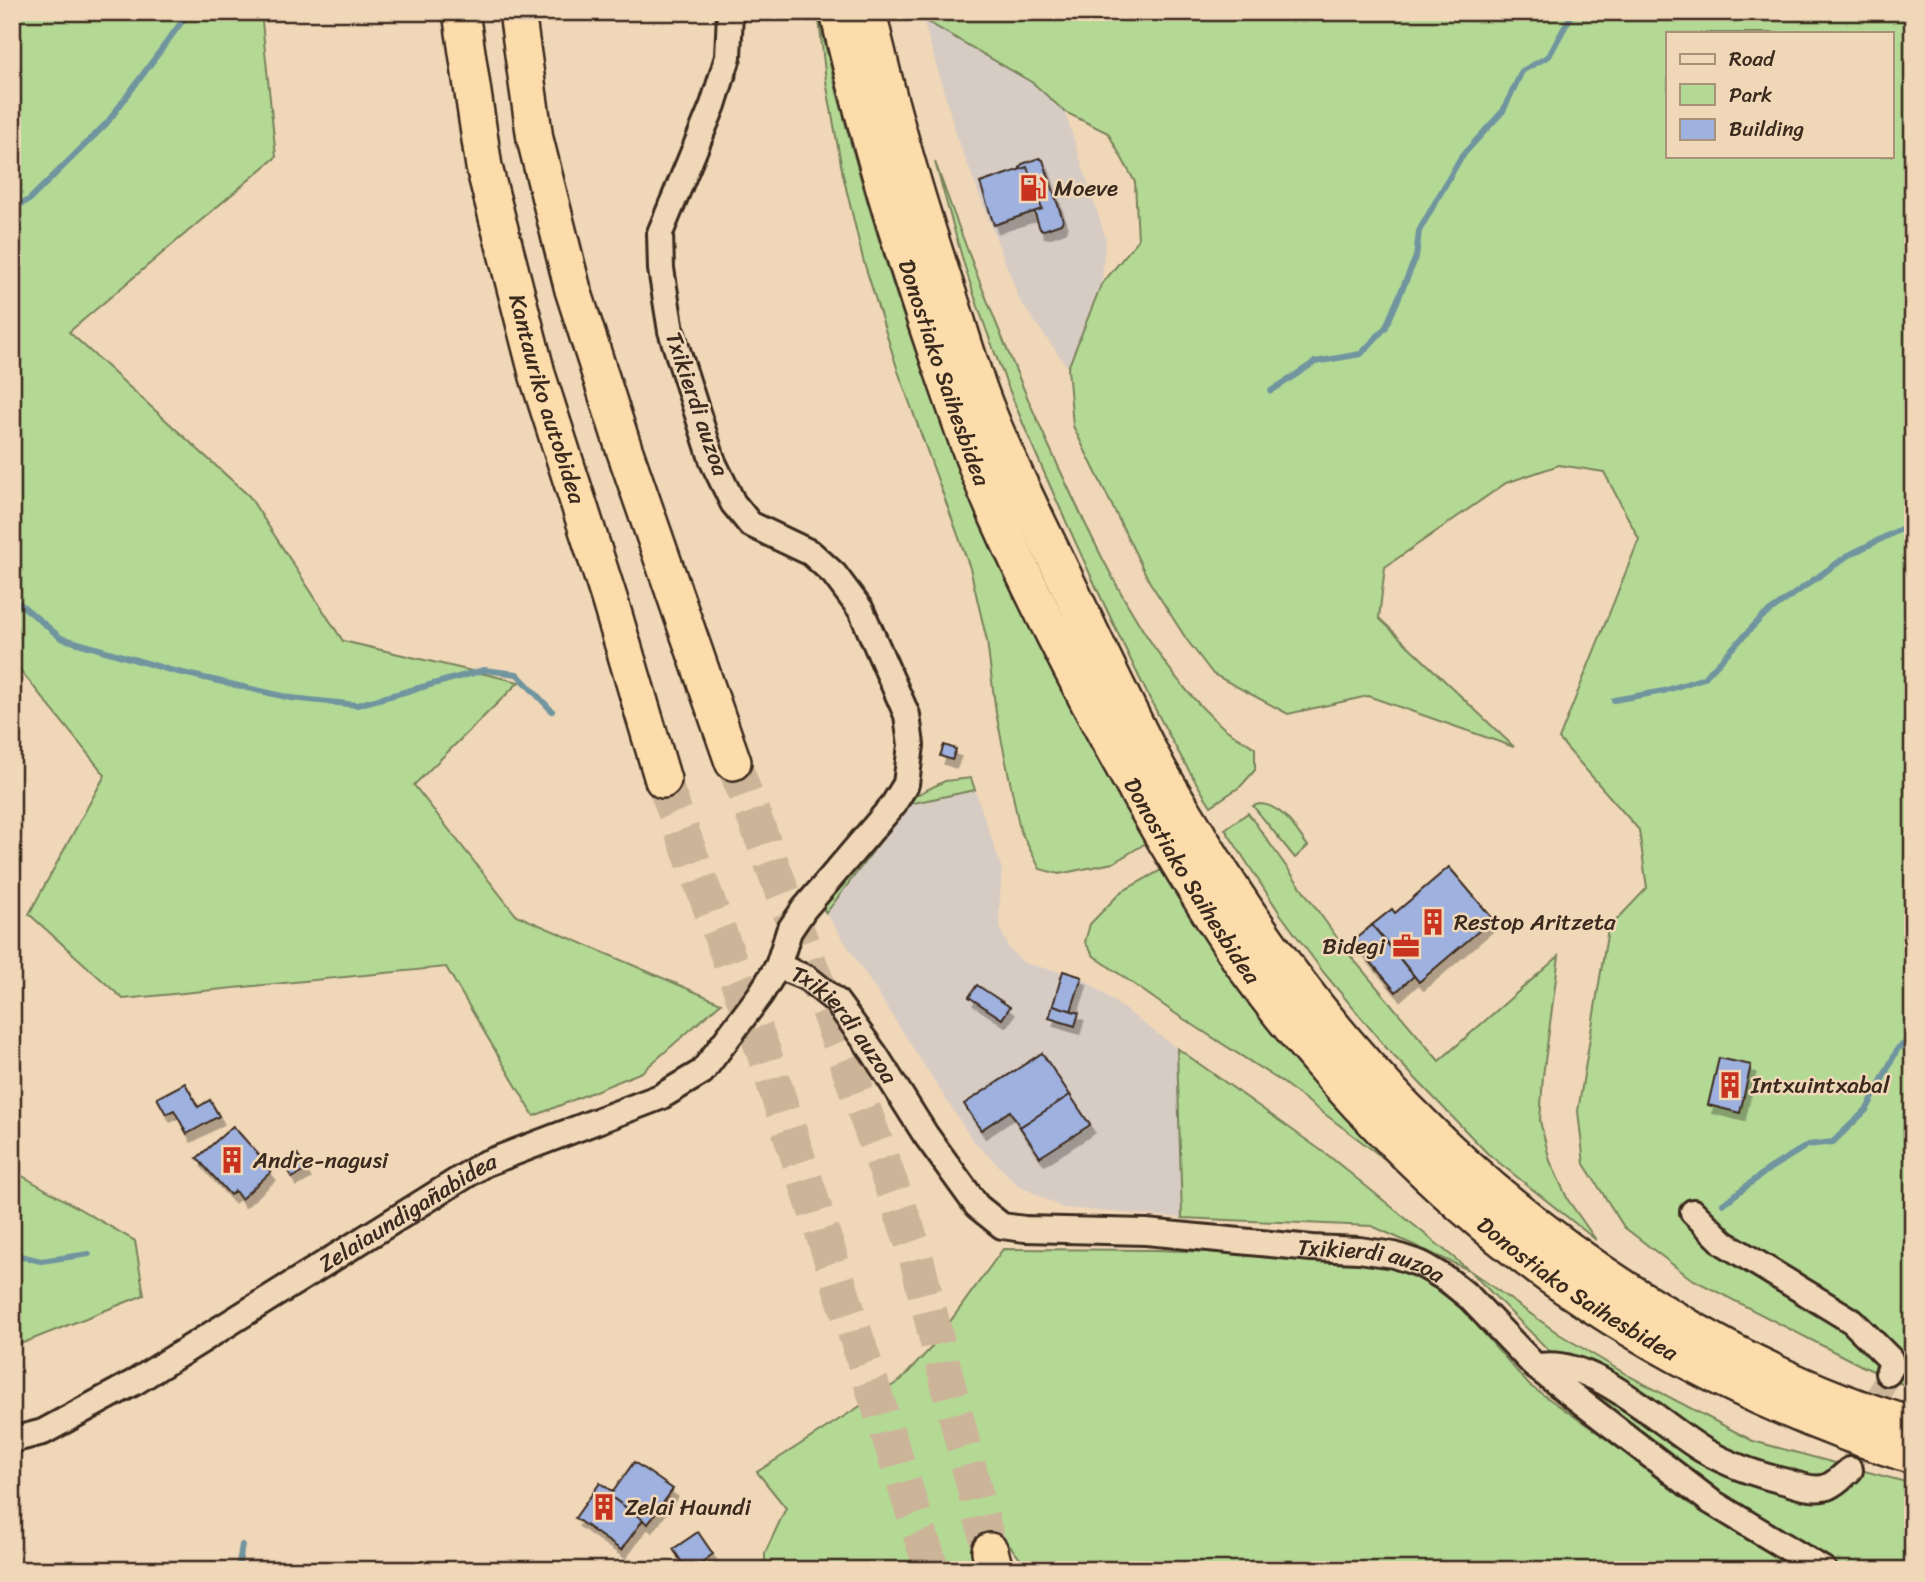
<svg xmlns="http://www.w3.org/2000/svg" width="1925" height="1582" viewBox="0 0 1925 1582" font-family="Sriracha,sans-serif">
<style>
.built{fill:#d7ccc4}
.green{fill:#b4d995;stroke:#78825a;stroke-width:2;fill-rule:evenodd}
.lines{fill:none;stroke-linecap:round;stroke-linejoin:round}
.stream{stroke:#70959f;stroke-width:6}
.building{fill:#9eb1df;stroke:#3b2a1e;stroke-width:2;filter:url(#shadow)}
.minor-tunnel{stroke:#ccb499;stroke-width:24;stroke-dasharray:24 12;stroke-linecap:butt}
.highway-tunnel{stroke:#ccb499;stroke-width:35;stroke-dasharray:35 18;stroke-linecap:butt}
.minor-casing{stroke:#3b2a1e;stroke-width:30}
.highway-casing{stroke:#3b2a1e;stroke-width:40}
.minor{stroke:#f0d7b8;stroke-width:24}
.highway{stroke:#fddcac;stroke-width:35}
.labels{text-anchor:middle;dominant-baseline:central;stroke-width:5;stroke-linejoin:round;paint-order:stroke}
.poi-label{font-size:23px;fill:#3b2a1e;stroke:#f0d7b8;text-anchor:start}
.street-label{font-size:23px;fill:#3b2a1e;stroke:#f0d7b8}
</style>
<defs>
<filter id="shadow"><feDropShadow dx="4.5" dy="8" stdDeviation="0" flood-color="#0004"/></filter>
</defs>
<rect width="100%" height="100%" fill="#f0d7b8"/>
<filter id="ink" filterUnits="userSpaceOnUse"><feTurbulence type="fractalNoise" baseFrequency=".0143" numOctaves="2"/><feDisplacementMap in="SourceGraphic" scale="14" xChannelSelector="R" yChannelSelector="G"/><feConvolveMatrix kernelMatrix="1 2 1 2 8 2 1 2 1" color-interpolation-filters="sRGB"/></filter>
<g filter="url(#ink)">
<g class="built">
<path d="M923,19L1033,83L1065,112L1106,239L1101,285L1068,368L1020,301L957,137Z"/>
<path d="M975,790L1002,869L999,913L1001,930L1009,948L1024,963L1081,977L1177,1048L1182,1218L1063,1208L1018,1185L973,1141L826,913L909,804Z"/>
</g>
<g class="green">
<path d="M12,12H261L276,157L69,332L249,496L343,641L519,682L414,785L516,915L721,1003L642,1072L534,1116L446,967L123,999L29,914L105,775L12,660Z"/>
<path d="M921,12H1913V1389L1862,1366L1690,1278L1624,1227L1584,1164L1578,1111L1608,929L1647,888L1639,830L1559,739L1639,539L1604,472L1559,465L1506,483L1385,567L1379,618L1514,747L1368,696L1288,714L1213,674L1187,640L1149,581L1073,426L1068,368L1101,285L1138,240L1135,182L1108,133L1065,112L1033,83L923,19ZM1668,33H1892V156H1668Z"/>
<path d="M819,20C862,200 918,378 993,547C1039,648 1093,746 1146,843L1113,863L1059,874L1040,869L1020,830L996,713L987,641L970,568L898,371L863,259L843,175L826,81Z"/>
<path d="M935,162C972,266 1013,369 1060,470C1098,553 1153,669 1224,728C1233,735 1245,741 1255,748V770L1241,786L1211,806C1166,737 1132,663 1097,589C1048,483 999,376 964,264C954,230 945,196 935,162Z"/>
<path d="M971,778L975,790L909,804L826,913L820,903L910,798L945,781Z"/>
<path d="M1259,804C1282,804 1295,829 1308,846L1295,858L1253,806Z"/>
<path d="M1248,813L1348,953L1439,1061L1559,956L1543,1076L1540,1121L1550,1161L1568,1200L1596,1240L1487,1153L1389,1051L1324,973L1281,915L1225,829Z"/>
<path d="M1161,870C1212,952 1267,1034 1333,1104C1356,1129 1382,1152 1406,1175L1282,1082L1176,1014L1094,956L1085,942L1090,924L1121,892Z"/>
<path d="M1177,1048L1329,1156L1469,1270L1559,1334L1629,1376L1753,1441L1913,1484V1570H1838L1779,1534L1690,1474L1586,1388L1469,1270L1372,1226L1182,1218Z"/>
<path d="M12,1170L135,1241L144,1295L23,1343H12Z"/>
<path d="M1003,1249L1157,1250L1314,1256L1389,1265L1427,1283L1460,1306L1529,1385L1717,1515L1811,1570H1023L1021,1560L1009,1545L983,1551L975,1570H955L948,1562L923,1567L922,1570H765V1553L786,1508L757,1472L901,1380L930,1349Z"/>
</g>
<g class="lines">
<g class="stream">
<path d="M12,208L29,200L107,123L189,12"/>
<path d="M1271,391L1315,362L1361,354L1386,327L1416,257L1419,231L1461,157L1503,111L1522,71L1549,56L1573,12"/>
<path d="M12,597L61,638L170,670L291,698L357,705L484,670L517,674L552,711"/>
<path d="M1614,700L1664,691L1704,678L1762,617L1847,556L1913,523"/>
<path d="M1723,1204L1769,1169L1808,1145L1833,1142L1867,1109L1898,1048L1913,1038"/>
<path d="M12,1254L41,1261L89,1254"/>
<path d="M238,1570L242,1545"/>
</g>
</g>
<g class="building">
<path d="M1039,158L1043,160L1063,220L1061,224L1044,230L1040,229L1020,168L1022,164Z"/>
<path d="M1027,167L1042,209L994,225L980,183Z"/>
<path d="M944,745L956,749L952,760L940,756Z"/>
<path d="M1449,867L1493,919L1419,982L1372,925L1392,909L1395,913Z"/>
<path d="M1372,925L1414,976L1396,992L1353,941Z"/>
<path d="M1063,971L1082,977L1071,1011L1053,1005Z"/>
<path d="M977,985L1010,1007L1002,1019L969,997Z"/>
<path d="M1053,1005L1079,1013L1075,1026L1049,1018Z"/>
<path d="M1042,1053L1070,1095L1020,1127L1010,1111L981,1130L964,1104Z"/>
<path d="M1719,1058L1751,1065L1740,1113L1708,1105Z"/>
<path d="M185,1083L198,1107L210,1100L219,1116L187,1134L174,1110L166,1114L157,1098Z"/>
<path d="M1070,1095L1090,1125L1040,1157L1020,1127Z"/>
<path d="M233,1126L266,1163L264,1164L271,1172L241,1199L235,1191L230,1195L197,1158Z"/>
<path d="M297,1154L306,1170L292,1178L283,1162Z"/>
<path d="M634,1462L673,1489L648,1524L610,1496Z"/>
<path d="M600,1483L613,1492L610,1496L643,1520L621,1550L575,1518Z"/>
<path d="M698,1532L713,1554L691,1570H687L673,1549Z"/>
</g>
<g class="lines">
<path class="minor-tunnel" d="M1850,1470L1888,1373"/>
<g class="highway-tunnel">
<path d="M733,762L830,1017L913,1245L990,1551"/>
<path d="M663,780L764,1053L932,1570"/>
</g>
<defs>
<g id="minor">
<path id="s1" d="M778,966L807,978L836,1001L874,1053L925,1134L977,1206L1002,1226L1025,1229L1146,1232L1312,1248L1359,1250L1394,1255L1421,1264L1448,1280L1469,1297L1536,1367L1710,1501L1824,1570"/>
<path d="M1693,1212L1724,1243L1852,1321L1890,1359L1892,1365L1888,1373"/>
<path d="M1536,1367C1588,1353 1660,1424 1703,1450C1729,1465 1758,1475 1787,1482C1799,1486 1817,1492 1829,1486C1836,1483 1844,1475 1850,1470"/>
<path id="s2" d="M12,1440L43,1432L135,1382L484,1164L660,1097L702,1072L760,995L778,966L789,931L804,909L893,805L906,784L911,745L907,715L861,610L834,574L811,553L750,524L733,503L713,462L671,331L661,269L660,233L713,105L728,57L730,12"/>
</g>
<g id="highway">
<path id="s3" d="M461,12L484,167L538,377L609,598L663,780"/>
<path d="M517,12L535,139L573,290L623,446L733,762"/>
<path id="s4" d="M838,12C865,130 899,244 938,358C957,411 974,466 998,518C1026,581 1058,644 1090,705C1128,778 1169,849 1213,918C1225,936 1237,956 1250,974C1328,1081 1441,1197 1549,1275C1658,1353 1786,1416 1913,1456"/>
<path d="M868,12C890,111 920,209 952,305C963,340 973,376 987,410C1012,473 1044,534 1073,595C1099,650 1126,706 1154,761C1168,788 1186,814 1201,840C1320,1037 1471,1198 1669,1316C1743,1360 1829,1402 1913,1425"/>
<path d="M990,1551L995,1570"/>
</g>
</defs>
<use href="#minor" class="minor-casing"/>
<use href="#highway" class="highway-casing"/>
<use href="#minor" class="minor"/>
<use href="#highway" class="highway"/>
</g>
</g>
<defs>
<symbol id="fuel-bare" viewBox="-9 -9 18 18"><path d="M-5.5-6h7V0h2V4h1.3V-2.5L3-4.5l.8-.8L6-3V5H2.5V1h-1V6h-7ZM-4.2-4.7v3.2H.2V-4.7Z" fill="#c8321e" stroke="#f0d7b8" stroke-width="2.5" paint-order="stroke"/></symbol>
<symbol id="building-bare" viewBox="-9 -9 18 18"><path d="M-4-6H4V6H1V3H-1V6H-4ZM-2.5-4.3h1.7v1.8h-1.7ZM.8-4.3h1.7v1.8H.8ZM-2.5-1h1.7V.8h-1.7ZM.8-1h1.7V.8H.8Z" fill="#c8321e" stroke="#f0d7b8" stroke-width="2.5" paint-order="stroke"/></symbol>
<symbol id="office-bare" viewBox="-9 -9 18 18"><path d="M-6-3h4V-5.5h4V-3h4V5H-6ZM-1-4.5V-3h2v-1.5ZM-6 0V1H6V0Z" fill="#c8321e" stroke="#f0d7b8" stroke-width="2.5" paint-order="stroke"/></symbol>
</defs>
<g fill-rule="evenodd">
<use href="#fuel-bare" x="1014" y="169" width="38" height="38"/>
<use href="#building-bare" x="1414" y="903" width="38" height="38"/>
<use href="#office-bare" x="1387" y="927" width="38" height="38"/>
<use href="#building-bare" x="1711" y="1066" width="38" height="38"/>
<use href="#building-bare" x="213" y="1141" width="38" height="38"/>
<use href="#building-bare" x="585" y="1488" width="38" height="38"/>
</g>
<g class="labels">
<g class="poi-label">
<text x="1054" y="188">Moeve</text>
<text x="1454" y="922">Restop Aritzeta</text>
<text x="1385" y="946" text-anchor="end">Bidegi</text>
<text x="1751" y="1085">Intxuintxabal</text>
<text x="253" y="1160">Andre-nagusi</text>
<text x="625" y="1507">Zelai Haundi</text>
</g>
<g class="street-label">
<text stroke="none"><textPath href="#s4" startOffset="376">Donostiako Saihesbidea</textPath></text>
<text stroke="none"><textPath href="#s3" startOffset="397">Kantauriko autobidea</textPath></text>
<text transform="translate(697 404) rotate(71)">Txikierdi auzoa</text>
<text stroke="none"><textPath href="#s4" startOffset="943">Donostiako Saihesbidea</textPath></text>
<text stroke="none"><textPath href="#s1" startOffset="91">Txikierdi auzoa</textPath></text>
<text stroke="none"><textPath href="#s2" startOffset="458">Zelaiaundigañabidea</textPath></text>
<text stroke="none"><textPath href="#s1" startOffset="721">Txikierdi auzoa</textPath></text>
<text stroke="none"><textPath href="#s4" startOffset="1510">Donostiako Saihesbidea</textPath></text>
</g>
</g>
<rect width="1925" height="1582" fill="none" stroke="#f0d7b8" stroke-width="42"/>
<rect x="21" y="21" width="1883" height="1540" fill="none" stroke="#3b2a1e" stroke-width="2.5" filter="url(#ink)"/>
<rect x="1666" y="32" width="228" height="126" fill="#f0d7b8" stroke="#a8927a" stroke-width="2"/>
<rect x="1680" y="54" width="35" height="10" fill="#f0d7b8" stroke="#a8927a" stroke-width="2"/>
<text x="1729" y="66" font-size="21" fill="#3b2a1e">Road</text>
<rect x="1680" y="84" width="35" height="21" fill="#b4d995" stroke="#a8927a" stroke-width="2"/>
<text x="1729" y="102" font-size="21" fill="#3b2a1e">Park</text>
<rect x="1680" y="119" width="35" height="21" fill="#9eb1df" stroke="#a8927a" stroke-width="2"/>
<text x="1729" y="136" font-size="21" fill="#3b2a1e">Building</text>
</svg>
